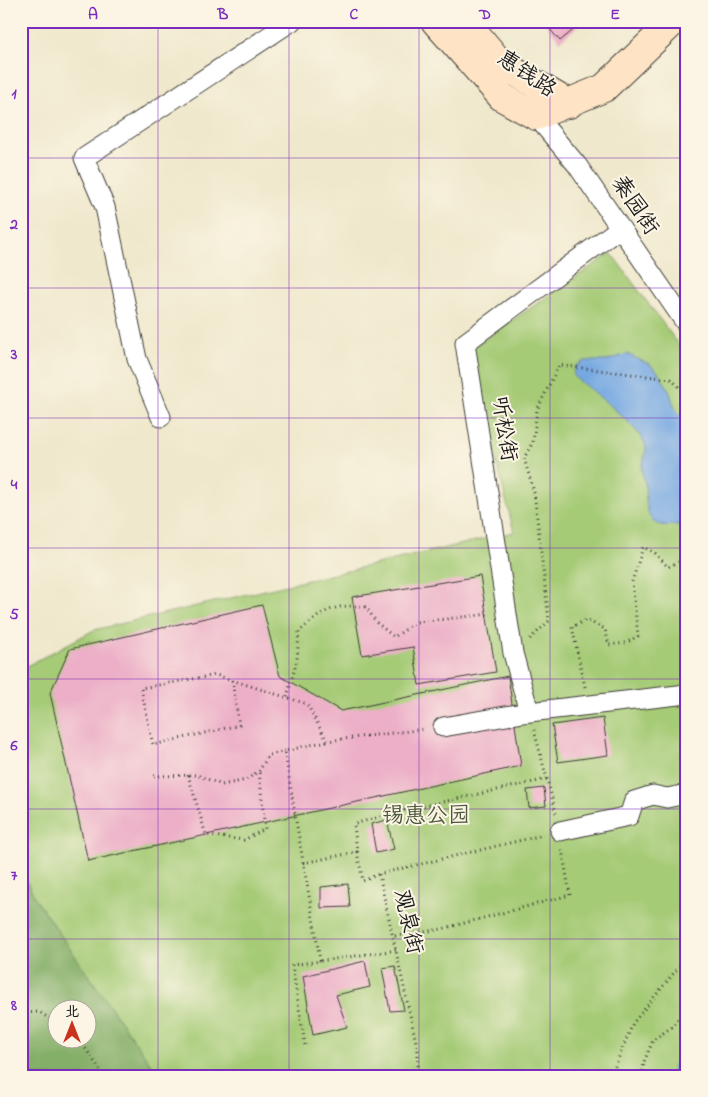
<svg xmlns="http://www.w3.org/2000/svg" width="708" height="1097" viewBox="0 0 708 1097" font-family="'Indie Flower','LXGW WenKai TC',sans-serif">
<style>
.green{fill:#a5cb76;stroke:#607449;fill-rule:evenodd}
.forest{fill:#84af67;stroke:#506642;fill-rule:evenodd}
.water{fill:#76a8e2;stroke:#49627f}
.building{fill:#ecafc7}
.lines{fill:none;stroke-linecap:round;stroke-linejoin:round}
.street-casing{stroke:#3c3b36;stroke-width:21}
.secondary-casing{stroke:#3c3b36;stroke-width:30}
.path{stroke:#3c3b36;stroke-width:3;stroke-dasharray:1 4;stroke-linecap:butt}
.street{stroke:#fff;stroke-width:19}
.secondary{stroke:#fee4c5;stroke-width:28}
.grid{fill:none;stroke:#7b2cbf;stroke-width:1;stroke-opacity:0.55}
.labels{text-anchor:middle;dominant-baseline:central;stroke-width:4;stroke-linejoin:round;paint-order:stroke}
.street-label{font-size:22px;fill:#1c1c1c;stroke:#fcf5e5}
.park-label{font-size:22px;fill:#4c593c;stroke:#fcf5e5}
.neatline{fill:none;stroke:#7b2cbf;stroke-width:2}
.grid-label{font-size:16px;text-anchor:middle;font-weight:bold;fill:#7b2cbf}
</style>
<rect width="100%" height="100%" fill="#fcf5e5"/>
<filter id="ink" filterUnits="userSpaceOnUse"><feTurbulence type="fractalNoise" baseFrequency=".02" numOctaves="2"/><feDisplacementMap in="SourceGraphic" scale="10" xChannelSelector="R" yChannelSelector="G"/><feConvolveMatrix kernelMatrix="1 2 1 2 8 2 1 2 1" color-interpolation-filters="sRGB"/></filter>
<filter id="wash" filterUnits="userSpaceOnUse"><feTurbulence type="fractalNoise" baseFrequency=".0096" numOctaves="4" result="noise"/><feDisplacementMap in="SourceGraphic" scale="20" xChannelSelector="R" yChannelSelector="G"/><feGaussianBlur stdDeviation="1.12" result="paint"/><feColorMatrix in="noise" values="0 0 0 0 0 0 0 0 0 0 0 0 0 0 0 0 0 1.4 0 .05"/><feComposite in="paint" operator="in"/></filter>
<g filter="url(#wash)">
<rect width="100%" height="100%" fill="#efe8cc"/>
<path class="green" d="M611,253L687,356V1076H21V669L94,630L514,532L468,351ZM58,1010H88V1040H58Z"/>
<path class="forest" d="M21,870L36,900L159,1076H21ZM58,1010H88V1040H58Z"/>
<g class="water">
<path d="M627,354L649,364L658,372L669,390L675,409L687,422V523C649,531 647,521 645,486C645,480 641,473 642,468C643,457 649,452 644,442C633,421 592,391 573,376L575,367L584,361H606Z"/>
<path d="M687,1042V1076H670L681,1047Z"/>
</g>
<g id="blocks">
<g class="building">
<path d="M543,21H584L560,41Z"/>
<path d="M480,576L496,672L419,685L413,647L362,655L352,597Z"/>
<path d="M262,605L280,676L341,711L508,676L521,766L88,861L50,693L70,649Z"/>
<path d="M603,718L608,755L558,762L552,725Z"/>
<path d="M544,788L546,806L529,808L527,790Z"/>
<path d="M387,820L394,849L376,853L371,824Z"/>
<path d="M348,884L350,907L321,908V887Z"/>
<path d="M365,961L370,987L336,995L347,1027L313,1035L303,976Z"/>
<path d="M395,966L404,1010L390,1011L382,968Z"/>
</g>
</g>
</g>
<g filter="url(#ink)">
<use href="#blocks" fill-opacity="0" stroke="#3c3b36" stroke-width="1"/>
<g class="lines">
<defs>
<g id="street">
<path d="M536,116L577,165L687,325"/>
<path d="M161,417L137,359L105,207L84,158L292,21"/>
<path d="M529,712L513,653L465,343L620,228"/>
<path d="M443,727L529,712L687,694"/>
<path d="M560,831L629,816L634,801L653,795L667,798L687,794"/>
</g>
<g id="secondary">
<path d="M435,21L502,97L536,116L604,88L674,21"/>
<path d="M465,21L500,63L569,104"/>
</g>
</defs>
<use href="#street" class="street-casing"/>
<use href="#secondary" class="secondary-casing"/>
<g class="path">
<path d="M530,639L549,621L534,492L524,458L533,442L537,410L559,365L671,379L687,395"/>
<path d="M232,680L239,725L153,745L141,688L216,675L307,704L327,741L425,729"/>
<path d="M585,687L572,627L586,620L605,629L609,645L626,643L638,636L632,582L643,547L655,553L668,567L687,558"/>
<path d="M287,697L297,660L299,632C322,611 334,603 366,607L377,623L394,637L417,622L490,614"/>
<path d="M534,730L556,813"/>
<path d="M188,775L206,835L244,840L265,829L259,771"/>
<path d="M154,776L197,775L222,785L246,780L259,771L269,755L285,751"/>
<path d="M357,852L354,824L401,811L547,779"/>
<path d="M303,863L357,852L363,881L379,874"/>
<path d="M395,936L442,929L570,895L562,849"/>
<path d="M320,961C309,891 295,821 285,751L327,741"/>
<path d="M21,1013L39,1012L58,1024"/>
<path d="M80,1040L102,1073L100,1076"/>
<path d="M305,1045L292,965L397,950"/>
<path d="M418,1076V1051L379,874L543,835"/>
<path d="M611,1076L633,1023L687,957"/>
<path d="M642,1076L644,1062L653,1040L672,1027L687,1006"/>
</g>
<use href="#street" class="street"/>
<use href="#secondary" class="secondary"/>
</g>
</g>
<path class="grid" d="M158,21V1076M289,21V1076M419,21V1076M550,21V1076M21,158H687M21,288H687M21,418H687M21,548H687M21,679H687M21,809H687M21,939H687"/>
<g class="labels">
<g class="street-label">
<text transform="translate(526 75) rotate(34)">惠钱路</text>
<text transform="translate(634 206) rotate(56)">秦园街</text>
<text transform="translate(503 429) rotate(81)">听松街</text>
<text transform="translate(407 922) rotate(77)">观泉街</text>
</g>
<g class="park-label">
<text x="426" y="817">锡惠公园</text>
</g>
</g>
<rect width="708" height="1097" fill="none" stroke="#fcf5e5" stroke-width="55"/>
<g transform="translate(72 1024)"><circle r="24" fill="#fcf5e5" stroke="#a29e95"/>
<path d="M0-4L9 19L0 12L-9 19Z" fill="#c8321e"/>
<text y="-8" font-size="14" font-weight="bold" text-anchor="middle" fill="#1c1c1c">北</text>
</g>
<rect x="28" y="28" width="652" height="1042" class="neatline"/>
<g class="grid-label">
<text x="93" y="19">A</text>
<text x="223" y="19">B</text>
<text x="354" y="19">C</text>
<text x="485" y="19">D</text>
<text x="615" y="19">E</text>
<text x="14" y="98">1</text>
<text x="14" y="229">2</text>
<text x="14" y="359">3</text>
<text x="14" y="489">4</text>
<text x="14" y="619">5</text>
<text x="14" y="750">6</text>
<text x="14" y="880">7</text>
<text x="14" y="1010">8</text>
</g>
</svg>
